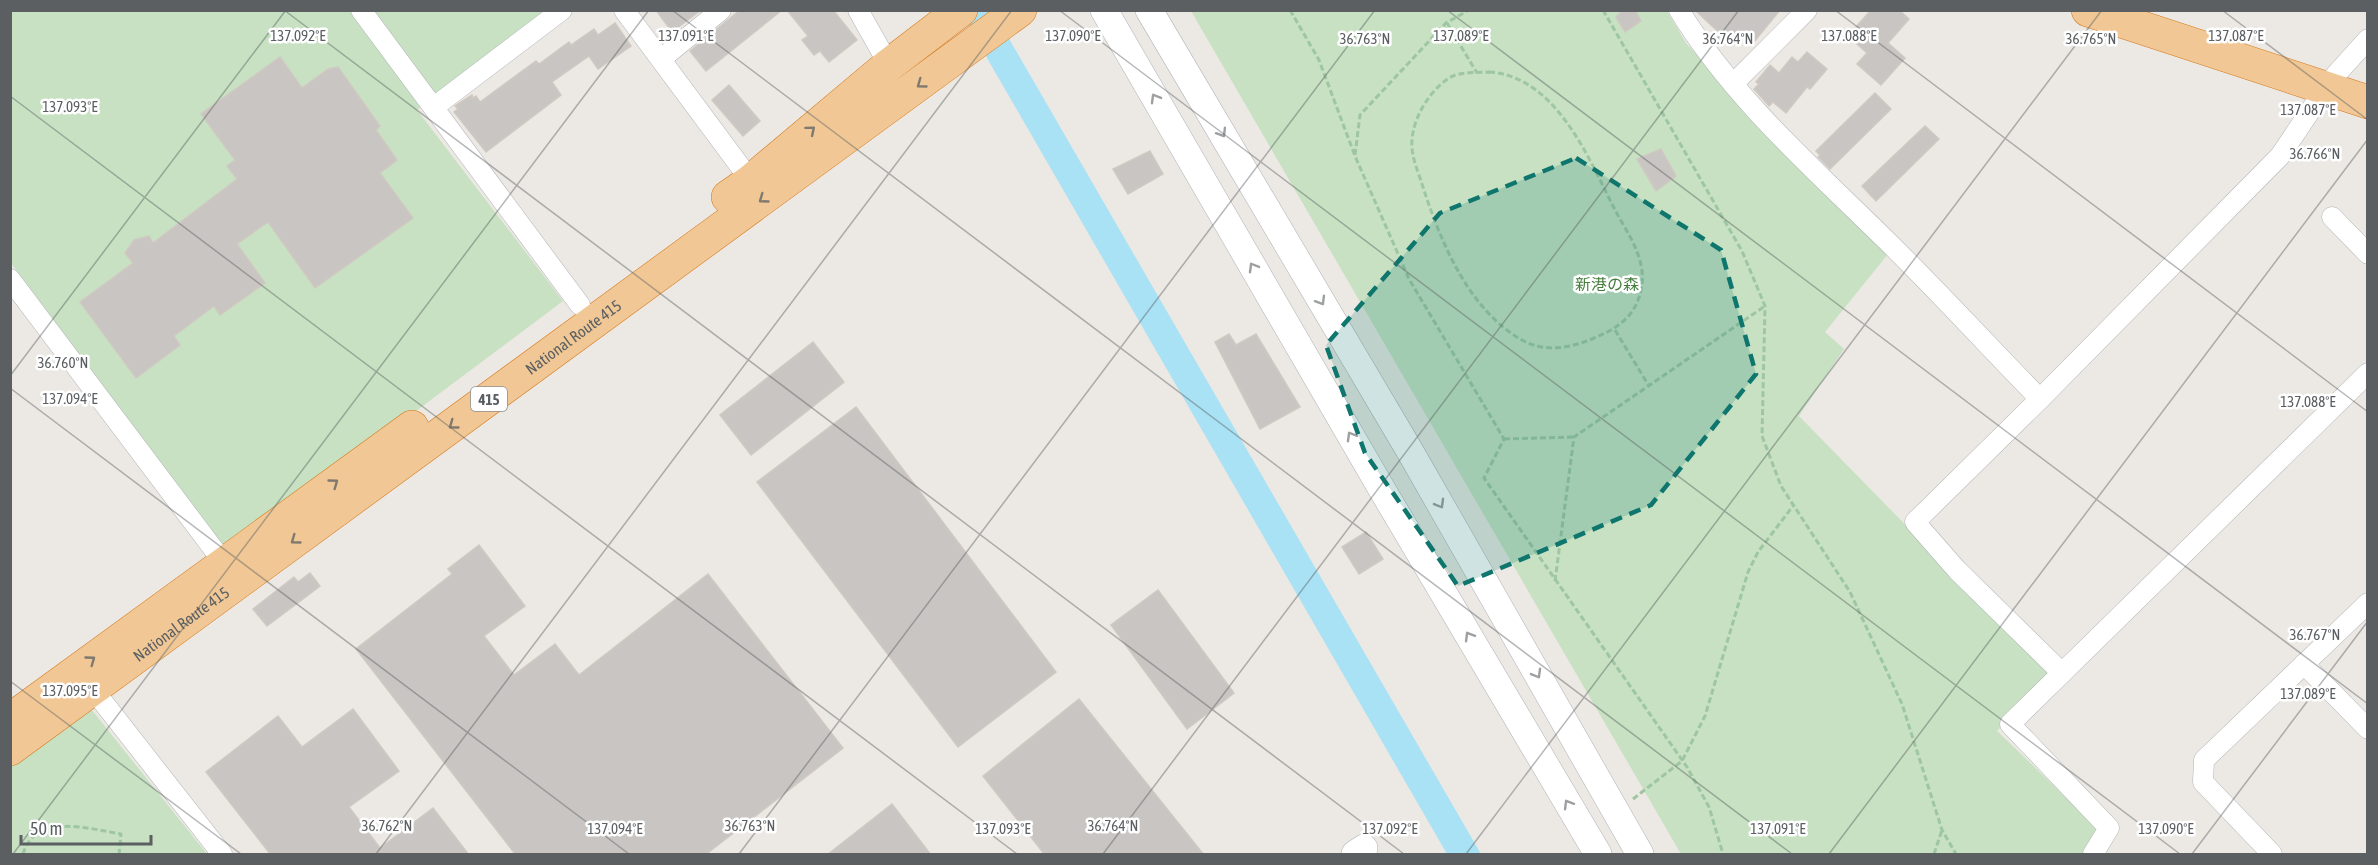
<svg xmlns="http://www.w3.org/2000/svg" width="2378" height="865" viewBox="0 0 2378 865" font-family="'Asap Condensed','Noto Sans JP',sans-serif">
<style>
.green{fill:#c7e1c2}
.water{fill:#a9e2f5}
.building{fill:#c9c5c2;stroke:#d0c9c2;stroke-width:1.5}
.lines{fill:none;stroke-linecap:round;stroke-linejoin:round}
.street-casing{stroke:#b0b4b6;stroke-width:21}
.secondary-casing{stroke:#afb3b6;stroke-width:28}
.highway-casing{stroke:#d57719;stroke-width:34}
.path{stroke:#9ec6a2;stroke-width:3;stroke-dasharray:6 3;stroke-linecap:butt}
.street{stroke:#fff;stroke-width:20}
.secondary{stroke:#fff;stroke-width:27}
.highway{stroke:#f1c895;stroke-width:33}
.oneway{stroke:#80796f}
.oneway2{stroke:#9d9fa1}
.marked{fill:#0f766e;fill-opacity:0.2;stroke:#0f766e;stroke-width:4.5;stroke-dasharray:12 8;stroke-linejoin:round}
.ticks{fill:none;stroke:#5b5f62;stroke-width:1.5;stroke-opacity:0.45}
.labels{text-anchor:middle;dominant-baseline:central;stroke-width:5;stroke-linejoin:round;paint-order:stroke}
.shield{fill:#fff;stroke:#8c8f91;stroke-width:1.5}
.shield-label{font-size:15px;font-weight:bold;fill:#5b5f62}
.park-label{font-size:16px;fill:#467e3e;stroke:#fff}
.street-label{font-size:16px;fill:#5b5f62;stroke:#fff}
.ticks-label{font-size:15px;text-anchor:middle;fill:#5b5f62;stroke:#fff;stroke-width:5;stroke-linejoin:round;paint-order:stroke}
</style>
<rect width="100%" height="100%" fill="#ece8e3"/>
<g class="green">
<path d="M11,11H551L417,110L563,301L226,553L11,263Z"/>
<path d="M1191,11H1667L1686,43L1785,150L1888,254L1825,332L1844,349L1799,416L2051,674L1997,731L2100,830L2085,854H1681Z"/>
<path d="M91,709L207,854H11L10,768Z"/>
</g>
<path class="water" d="M961,11H993L1481,854H1447L991,65Z"/>
<g class="building">
<path d="M656,10H701L672,32Z"/>
<path d="M740,10H782L706,71L690,51Z"/>
<path d="M787,10H833L857,40L829,62L820,51L814,55L802,40L808,36Z"/>
<path d="M1623,10H1635L1641,21L1625,32L1616,17Z"/>
<path d="M1695,10H1780L1754,42L1741,30L1729,42Z"/>
<path d="M1871,10H1899L1909,19L1888,43L1905,58L1881,85L1857,64L1867,53L1848,36Z"/>
<path d="M615,23L631,46L598,69L589,56L552,82L561,95L486,152L454,112L458,109L455,106L472,95L473,98L476,96L480,102L536,61L539,64L569,42L571,45L594,29L598,35Z"/>
<path d="M1807,52L1827,69L1810,89L1807,87L1786,113L1773,102L1769,106L1754,89L1759,84L1756,82L1770,65L1779,73L1792,57L1798,62Z"/>
<path d="M280,57L302,88L328,69L338,67L380,126L376,130L397,160L380,173L413,218L315,288L268,222L237,244L265,283L220,315L214,306L174,336L180,345L136,378L80,302L133,263L125,253L134,240L149,236L153,243L237,179L227,166L235,160L201,114Z"/>
<path d="M729,85L760,121L743,136L712,100Z"/>
<path d="M1875,93L1891,109L1830,169L1818,157L1820,155L1816,151Z"/>
<path d="M1925,126L1939,139L1876,201L1862,186Z"/>
<path d="M1661,149L1676,176L1656,191L1637,159Z"/>
<path d="M1150,151L1163,174L1128,194L1113,169Z"/>
<path d="M1229,334L1236,345L1256,334L1300,407L1260,429L1215,342Z"/>
<path d="M813,342L844,382L751,455L720,415Z"/>
<path d="M856,407L1056,672L958,747L757,482Z"/>
<path d="M1366,532L1383,559L1359,574L1342,547Z"/>
<path d="M479,545L525,606L484,636L514,675L555,644L579,675L708,574L843,748L705,855H516L356,649L452,574L448,569Z"/>
<path d="M310,573L320,586L267,626L253,609L294,577L298,582Z"/>
<path d="M1158,590L1234,693L1187,729L1111,625Z"/>
<path d="M1079,699L1204,855H1045L983,776Z"/>
<path d="M353,709L399,771L349,807L380,848L433,808L469,855H271L206,772L278,716L302,747Z"/>
<path d="M892,804L931,855H827Z"/>
</g>
<g class="lines">
<defs>
<g id="street">
<path d="M361,10L580,305"/>
<path d="M624,10L751,181"/>
<path d="M858,10L889,65"/>
<path d="M1679,10C1733,98 1812,167 1885,239C1938,291 1988,346 2040,399"/>
<path d="M661,59L721,10"/>
<path d="M1733,84L1807,10"/>
<path d="M434,107L562,10"/>
<path d="M2332,217L2368,254"/>
<path d="M10,279L224,563"/>
<path d="M2304,664L2368,729"/>
<path d="M2062,673L2368,373"/>
<path d="M92,688L222,854"/>
<path d="M2093,854L2109,828L2010,724L2062,673L1957,570L1915,522L2040,399L2280,156L2331,80L2368,39"/>
<path d="M2272,854L2203,782L2204,760L2368,603"/>
</g>
<g id="secondary">
<path d="M1104,10L1380,486L1598,854"/>
<path d="M1149,10L1411,453L1640,854"/>
<path d="M1355,854L1364,848"/>
</g>
<g id="highway">
<path d="M2088,10L2368,102"/>
<path d="M728,197L751,181L889,65L961,10"/>
<path d="M10,720L412,427"/>
<path id="s1" d="M10,749L1020,10"/>
</g>
</defs>
<use href="#street" class="street-casing"/>
<use href="#secondary" class="secondary-casing"/>
<use href="#highway" class="highway-casing"/>
<g class="path">
<path d="M1290,10L1319,60L1355,156L1409,279L1504,439L1484,478L1687,767L1709,807L1723,854"/>
<path d="M1603,10L1742,251L1765,306L1762,436L1781,486L1850,592L1902,704L1942,830L1956,854"/>
<path d="M1447,23L1477,73"/>
<path d="M1489,72C1556,76 1589,159 1615,210C1628,234 1648,261 1641,290C1635,318 1616,329 1592,339C1570,348 1545,353 1522,340C1469,310 1441,243 1423,187C1419,174 1413,161 1412,148C1410,122 1428,92 1449,78C1460,71 1477,73 1489,72Z"/>
<path d="M1355,155L1360,115L1446,23L1469,10"/>
<path d="M1615,330L1649,386"/>
<path d="M1504,439L1574,437"/>
<path d="M1555,581L1574,437L1765,306"/>
<path d="M1633,799L1682,761L1705,716L1748,572L1758,552L1793,506"/>
<path d="M23,854C35,812 90,829 121,834L119,854"/>
<path d="M1934,854L1942,830"/>
</g>
<use href="#street" class="street"/>
<use href="#secondary" class="secondary"/>
<use href="#highway" class="highway"/>
</g>
<defs><path id="oneway-chevron" d="M-2-3.5L2.5 0L-2 3.5" fill="none" stroke-width="1.6" stroke-linecap="round" stroke-linejoin="round" transform="scale(1.5)"/></defs>
<g class="oneway">
<use href="#oneway-chevron" transform="translate(921 84) rotate(144)"/>
<use href="#oneway-chevron" transform="translate(811 130) rotate(-40)"/>
<use href="#oneway-chevron" transform="translate(763 199) rotate(144)"/>
<use href="#oneway-chevron" transform="translate(453 425) rotate(144)"/>
<use href="#oneway-chevron" transform="translate(334 483) rotate(-36)"/>
<use href="#oneway-chevron" transform="translate(295 540) rotate(144)"/>
<use href="#oneway-chevron" transform="translate(91 660) rotate(-36)"/>
</g>
<g class="oneway2">
<use href="#oneway-chevron" transform="translate(1155 98) rotate(-120)"/>
<use href="#oneway-chevron" transform="translate(1222 133) rotate(59)"/>
<use href="#oneway-chevron" transform="translate(1253 267) rotate(-120)"/>
<use href="#oneway-chevron" transform="translate(1321 301) rotate(59)"/>
<use href="#oneway-chevron" transform="translate(1351 436) rotate(-120)"/>
<use href="#oneway-chevron" transform="translate(1440 504) rotate(60)"/>
<use href="#oneway-chevron" transform="translate(1469 636) rotate(-121)"/>
<use href="#oneway-chevron" transform="translate(1537 674) rotate(60)"/>
<use href="#oneway-chevron" transform="translate(1568 804) rotate(-121)"/>
</g>
<path class="marked" d="M1576,158L1721,250L1756,374L1651,505L1458,586L1365,453L1326,345L1440,213Z"/>
<path class="ticks" d="M284,10L1404,854M672,10L1792,854M1059,10L2180,854M1447,10L2368,704M1835,10L2368,412M2222,10L2368,120M10,96L1017,854M10,376L286,10M10,388L629,854M10,681L241,854M13,854L649,10M376,854L1012,10M739,854L1375,10M1103,854L1739,10M1466,854L2102,10M1829,854L2368,139M2192,854L2368,621"/>
<g class="labels">
<rect class="shield" x="471" y="387" width="36" height="24" rx="4.5"/>
<g class="shield-label">
<text x="489" y="399">415</text>
</g>
<g class="park-label">
<text x="1607" y="284">新港の森</text>
</g>
<g class="street-label">
<text stroke="none"><textPath href="#s1" startOffset="698">National Route 415</textPath></text>
<text stroke="none"><textPath href="#s1" startOffset="212">National Route 415</textPath></text>
</g>
</g>
<g class="ticks-label">
<text x="298" y="41">137.092°E</text>
<text x="686" y="41">137.091°E</text>
<text x="1073" y="41">137.090°E</text>
<text x="1461" y="41">137.089°E</text>
<text x="1849" y="41">137.088°E</text>
<text x="2236" y="41">137.087°E</text>
<text x="1365" y="44">36.763°N</text>
<text x="1728" y="44">36.764°N</text>
<text x="2091" y="44">36.765°N</text>
<text x="70" y="112">137.093°E</text>
<text x="2308" y="115">137.087°E</text>
<text x="2315" y="159">36.766°N</text>
<text x="63" y="368">36.760°N</text>
<text x="70" y="404">137.094°E</text>
<text x="2308" y="407">137.088°E</text>
<text x="2315" y="640">36.767°N</text>
<text x="70" y="696">137.095°E</text>
<text x="2308" y="699">137.089°E</text>
<text x="387" y="831">36.762°N</text>
<text x="750" y="831">36.763°N</text>
<text x="1113" y="831">36.764°N</text>
<text x="615" y="834">137.094°E</text>
<text x="1003" y="834">137.093°E</text>
<text x="1390" y="834">137.092°E</text>
<text x="1778" y="834">137.091°E</text>
<text x="2166" y="834">137.090°E</text>
</g>
<rect width="2378" height="865" fill="none" stroke="#5b5f62" stroke-width="24"/>
<path d="M21 835v9h130v-9" fill="none" stroke="#5b5f62" stroke-width="3"/>
<text x="30" y="835" font-size="18" fill="#5b5f62" stroke="#ffffff" stroke-width="4.5" paint-order="stroke">50 m</text>
</svg>
